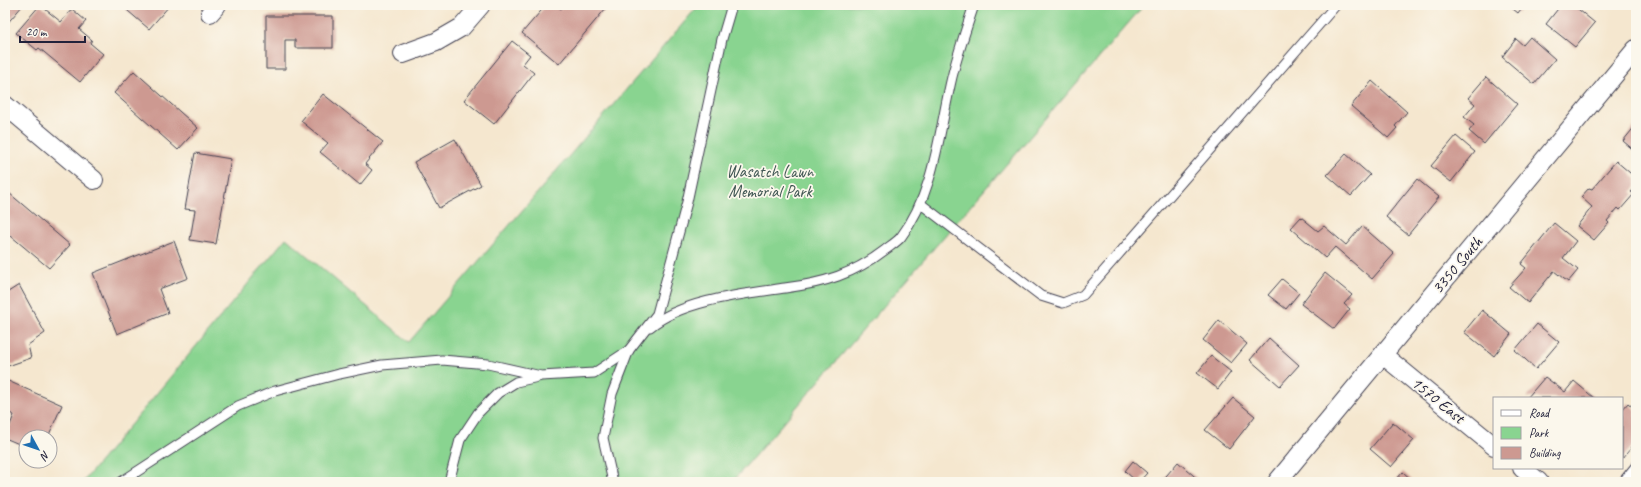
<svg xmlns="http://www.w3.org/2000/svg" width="1641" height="487" viewBox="0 0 1641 487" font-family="Caveat,sans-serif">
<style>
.green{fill:#89d490;stroke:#567b66}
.building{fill:#cd9991}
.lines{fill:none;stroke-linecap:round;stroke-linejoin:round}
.lane-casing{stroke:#424051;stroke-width:11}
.street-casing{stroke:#424051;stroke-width:20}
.lane{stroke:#fff;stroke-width:9}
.street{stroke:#fff;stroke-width:18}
.labels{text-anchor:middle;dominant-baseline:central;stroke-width:3.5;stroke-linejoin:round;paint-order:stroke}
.park-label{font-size:17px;fill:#415754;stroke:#fbf7ec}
.street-label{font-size:17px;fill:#22223b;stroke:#fbf7ec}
</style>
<rect width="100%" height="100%" fill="#fbf7ec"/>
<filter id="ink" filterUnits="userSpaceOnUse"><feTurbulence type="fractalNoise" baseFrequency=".025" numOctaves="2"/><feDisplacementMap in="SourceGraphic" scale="8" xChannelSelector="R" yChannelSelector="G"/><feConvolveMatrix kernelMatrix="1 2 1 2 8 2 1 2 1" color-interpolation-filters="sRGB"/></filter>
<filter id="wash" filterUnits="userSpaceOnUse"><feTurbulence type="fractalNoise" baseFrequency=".012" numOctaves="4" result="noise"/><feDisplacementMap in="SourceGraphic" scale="16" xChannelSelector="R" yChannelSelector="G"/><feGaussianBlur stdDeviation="0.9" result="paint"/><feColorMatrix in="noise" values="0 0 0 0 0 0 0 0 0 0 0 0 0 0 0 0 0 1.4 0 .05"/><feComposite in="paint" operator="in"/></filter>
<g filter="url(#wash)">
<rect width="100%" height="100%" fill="#f5e7cf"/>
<path class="green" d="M699,5H1144L732,482H83L286,238L409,342Z"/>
<g id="blocks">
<g class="building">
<path d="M5,5H23L5,26Z"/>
<path d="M40,5L61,22L72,9L86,21L79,29L92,40L90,43L103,54L80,82L39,48L37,50L16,33Z"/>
<path d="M121,5H170L149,29Z"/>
<path d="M546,5H556L561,9L564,5H602L606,8L559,64L522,33Z"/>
<path d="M1508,5H1524L1518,13Z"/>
<path d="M1561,5H1573L1595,23L1575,47L1546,24Z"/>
<path d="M266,16H333V48H295V40H285V69H266Z"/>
<path d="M1530,37L1555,59L1534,84L1502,57L1516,39L1523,45Z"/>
<path d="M512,41L530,55L523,64L534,73L494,124L464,100Z"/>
<path d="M134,71L198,128L178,150L114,93Z"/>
<path d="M1486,77L1517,104L1484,144L1469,131L1474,125L1464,117L1475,104L1468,98Z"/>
<path d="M1372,81L1407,112L1395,126L1397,128L1388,138L1351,106Z"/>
<path d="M323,94L383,142L365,164L372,170L360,185L320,152L328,143L301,121Z"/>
<path d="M1636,125V152L1623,141Z"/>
<path d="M1456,136L1475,152L1451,182L1431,166Z"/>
<path d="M455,139L481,185L439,208L414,162Z"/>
<path d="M195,153L231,159L216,244L190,240L195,210L185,209Z"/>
<path d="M1346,154L1370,175L1351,196L1327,175Z"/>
<path d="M1616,161L1636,178V187L1631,192L1634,194L1620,210L1618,208L1607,221L1609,223L1594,240L1577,226L1592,207L1581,197L1589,188L1592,189Z"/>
<path d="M1417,179L1439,197L1408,235L1386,217Z"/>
<path d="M9,193L70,245L49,268L5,231V197Z"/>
<path d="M1301,217L1318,231L1324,226L1346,245L1362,226L1394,254L1372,279L1335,247L1325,258L1291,228Z"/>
<path d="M1554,223L1576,241L1563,258L1578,270L1568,282L1554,271L1528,303L1509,287L1526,268L1521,264Z"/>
<path d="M174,241L188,278L159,289L168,313L117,334L93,273Z"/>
<path d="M1325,273L1352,295L1344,304L1350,309L1334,329L1301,304Z"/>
<path d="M1282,279L1299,293L1286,309L1268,295Z"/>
<path d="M19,285L45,333L28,345L31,358L5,367V294Z"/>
<path d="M1482,310L1511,334L1494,356L1464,332Z"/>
<path d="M1219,320L1247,344L1231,363L1203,340Z"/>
<path d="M1537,324L1559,342L1536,369L1515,350Z"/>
<path d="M1269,338L1299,365L1280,386L1250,360Z"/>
<path d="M1211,356L1231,372L1218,389L1197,373Z"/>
<path d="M1545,377L1565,392L1574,381L1594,398H1527Z"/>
<path d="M6,380L62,405L48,437H26V447L5,438L14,415L5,411Z"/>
<path d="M1233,398L1255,416L1229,449L1205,430Z"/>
<path d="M1628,403L1636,410V442L1622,459V410Z"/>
<path d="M1393,422L1414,440L1391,467L1370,449Z"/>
<path d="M1133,461L1147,473L1139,482H1137L1125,471Z"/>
<path d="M1178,462L1201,482H1161Z"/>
<path d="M1403,472L1414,482H1394Z"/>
</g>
</g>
</g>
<g filter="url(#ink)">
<use href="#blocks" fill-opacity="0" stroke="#424051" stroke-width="1"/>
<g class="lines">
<defs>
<g id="lane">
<path d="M921,204L1041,296L1063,303L1083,295L1336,5"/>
<path d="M650,327C683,300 744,294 785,288C824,283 854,274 885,250C890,246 897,242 901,237C935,192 939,131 952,77C958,53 966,29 974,5"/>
<path d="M121,482L238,406L275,391L339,374L382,365L442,360L488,364L541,376L594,373L629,350L657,314L687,202L722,39L732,5"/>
<path d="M449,482L460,440L478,413L498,393L516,382L538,377"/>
<path d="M613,482L603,438L612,394L629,350"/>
<path d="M1623,482L1636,466"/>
</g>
<g id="street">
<path d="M210,13L217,5"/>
<path d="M403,54L436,42L462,27L481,5"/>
<path d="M5,105L94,180"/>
<path d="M1383,355L1494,446"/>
<path d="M1522,468L1539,482"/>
<path d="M1277,482L1636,49"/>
</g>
</defs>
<use href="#lane" class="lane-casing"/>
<use href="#street" class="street-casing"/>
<use href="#lane" class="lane"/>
<use href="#street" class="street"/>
</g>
</g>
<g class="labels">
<g class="park-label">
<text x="770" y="171">Wasatch Lawn<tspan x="770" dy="20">Memorial Park</tspan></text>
</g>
<g class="street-label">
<text transform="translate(1457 265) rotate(-50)">3350 South</text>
<text transform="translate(1438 400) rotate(39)">1570 East</text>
</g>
</g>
<rect width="1641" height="487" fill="none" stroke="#fbf7ec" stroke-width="20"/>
<rect x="1493" y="397" width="130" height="72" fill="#fbf7ec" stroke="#a4a2a5"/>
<rect x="1501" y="410" width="20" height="6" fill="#ffffff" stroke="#a4a2a5"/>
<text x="1529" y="417" font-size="12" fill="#22223b">Road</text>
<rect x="1501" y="427" width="20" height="12" fill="#89d490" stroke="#a4a2a5"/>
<text x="1529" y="437" font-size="12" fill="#22223b">Park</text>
<rect x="1501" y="447" width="20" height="12" fill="#cd9991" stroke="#a4a2a5"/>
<text x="1529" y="457" font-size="12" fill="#22223b">Building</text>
<g transform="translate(38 449) rotate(130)"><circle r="19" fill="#fbf7ec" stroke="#a4a2a5"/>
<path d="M0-3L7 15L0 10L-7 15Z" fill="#1f6fb2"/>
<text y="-6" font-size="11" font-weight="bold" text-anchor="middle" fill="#22223b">N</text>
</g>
<path d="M20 36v6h65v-6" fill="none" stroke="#22223b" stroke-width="2"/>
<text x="26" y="36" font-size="12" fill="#22223b" stroke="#fbf7ec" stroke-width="3" paint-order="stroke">20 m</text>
</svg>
